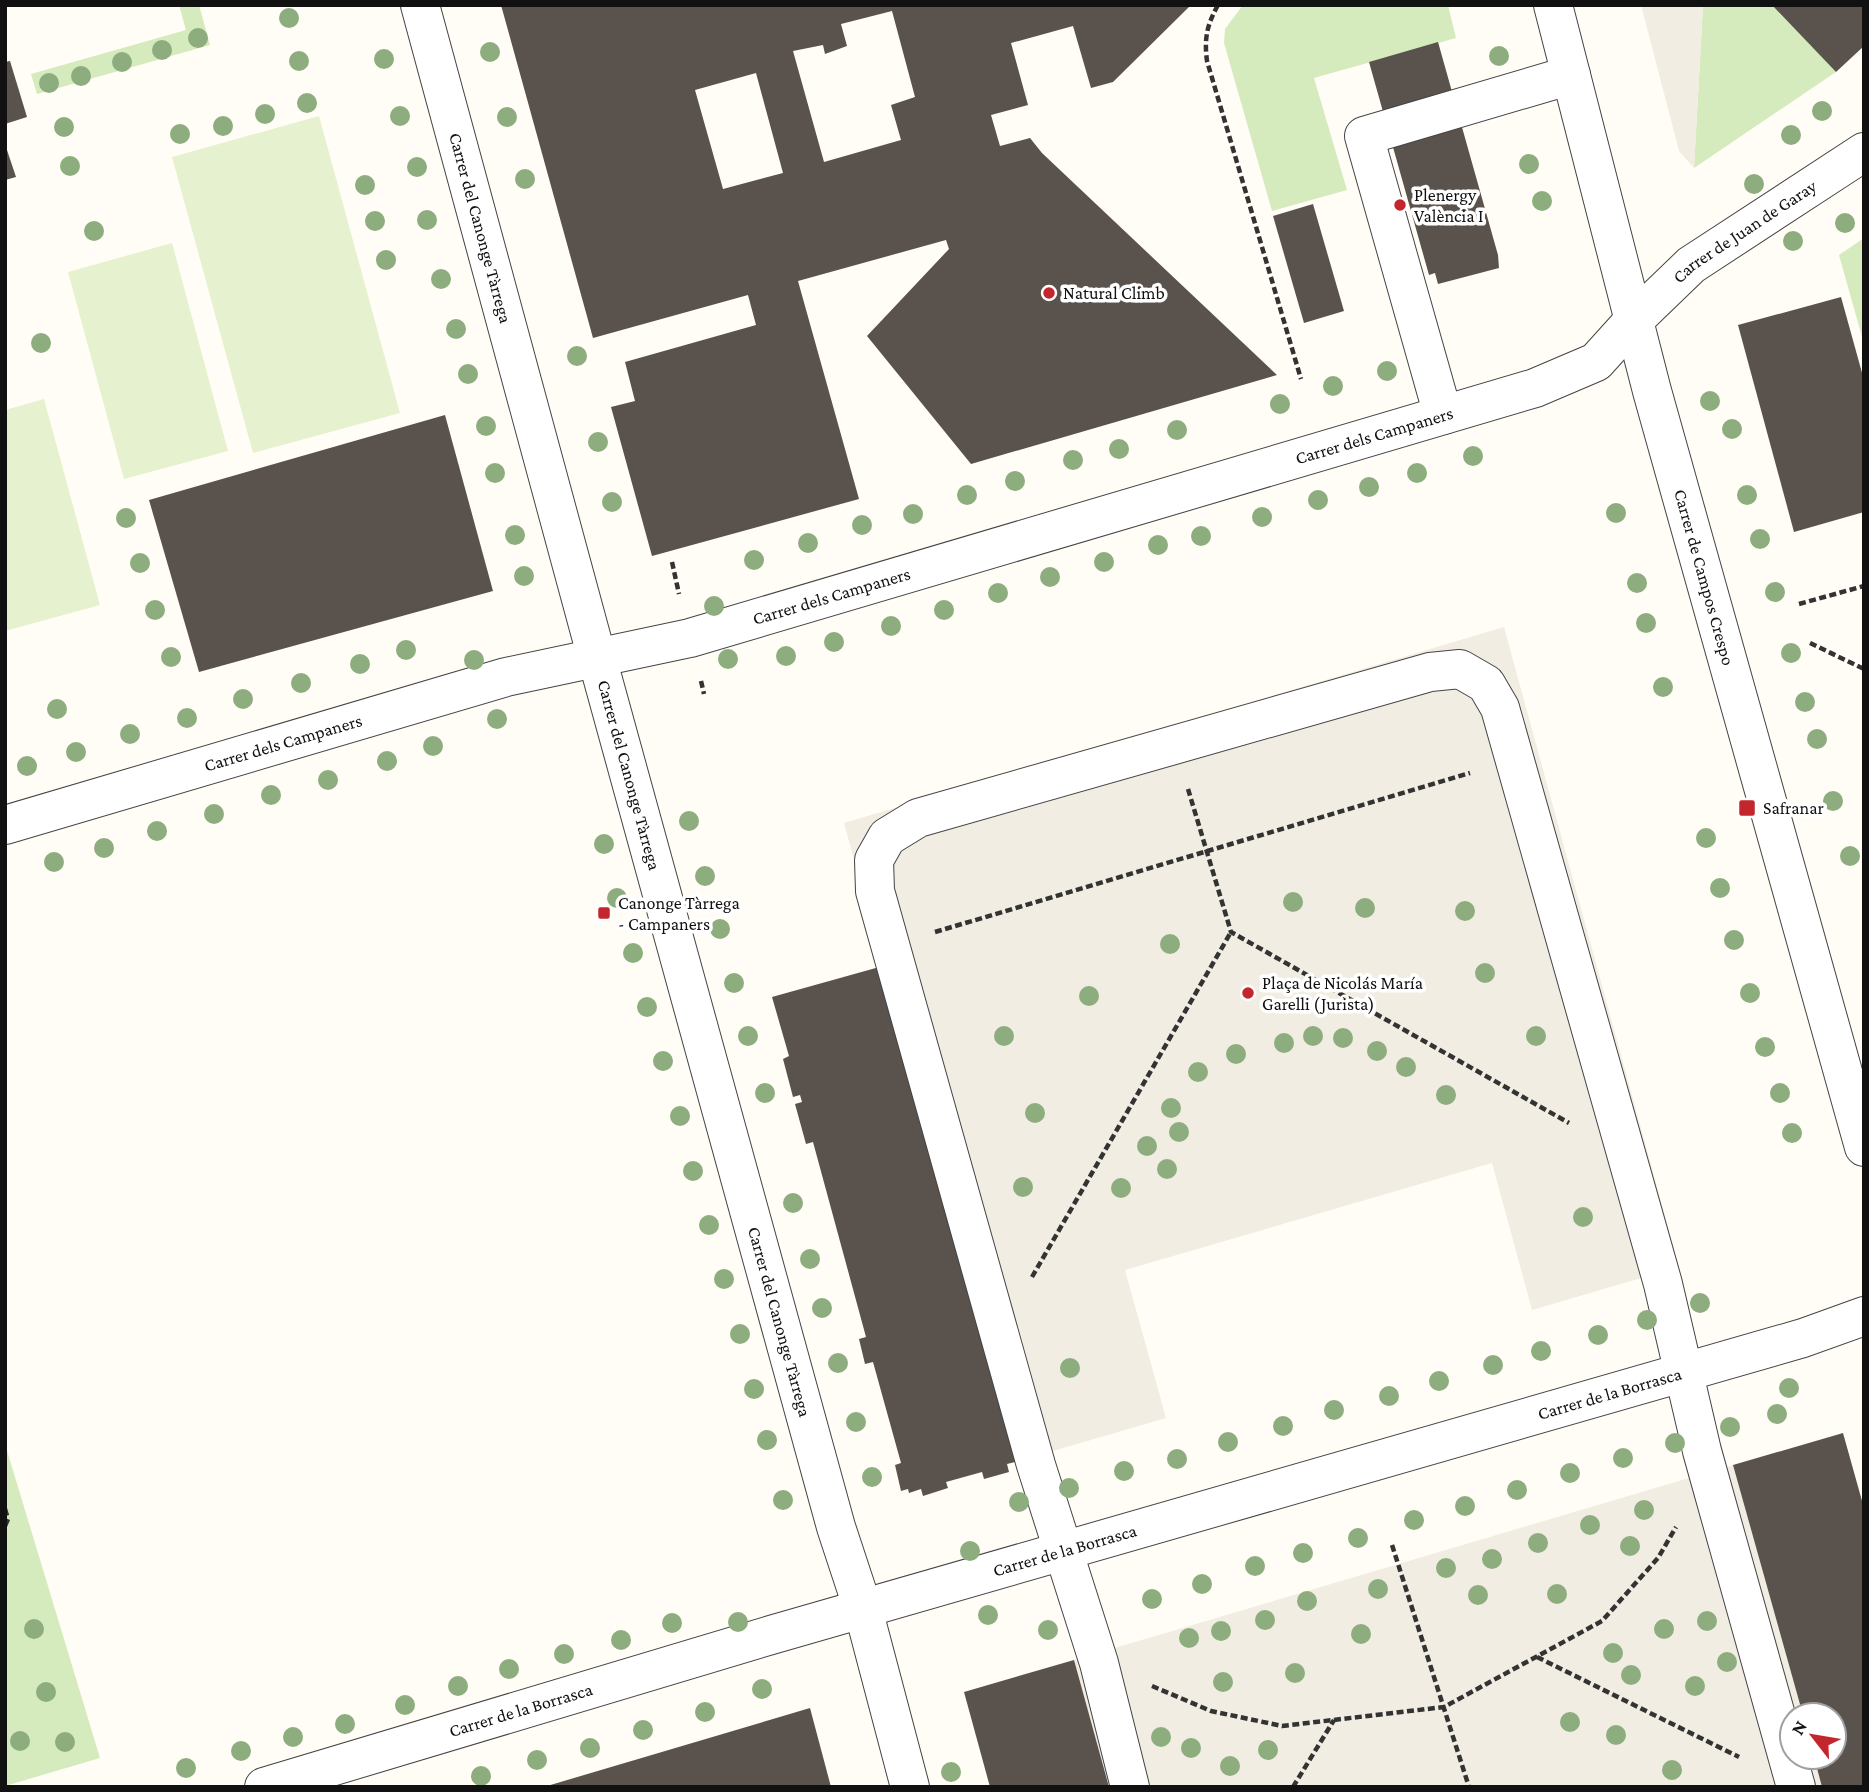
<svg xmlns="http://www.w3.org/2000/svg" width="1869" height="1792" viewBox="0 0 1869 1792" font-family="'Crimson Pro',serif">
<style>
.green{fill:#d5ebbd}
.pitch{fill:#e6f2cf}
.plaza{fill:#f1ede2}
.building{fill:#5a524d;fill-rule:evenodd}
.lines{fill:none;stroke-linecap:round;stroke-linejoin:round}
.minor-casing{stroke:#444;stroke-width:40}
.path{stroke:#333;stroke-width:4.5;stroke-dasharray:7 3.5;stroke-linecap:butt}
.minor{stroke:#fff;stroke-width:38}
.tree{fill:#8dad7f}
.poi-dot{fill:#c4262e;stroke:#fff;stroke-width:2.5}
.labels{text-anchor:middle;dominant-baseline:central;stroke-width:7;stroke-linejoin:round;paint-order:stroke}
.poi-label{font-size:18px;fill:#111;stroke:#fff;text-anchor:start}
.street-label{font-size:18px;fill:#111;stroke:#fff}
</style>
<rect width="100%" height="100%" fill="#fffdf5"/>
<g class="green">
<path d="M179,5H199L210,45L37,94L31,74L186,30Z"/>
<path d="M1243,5H1448L1456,38L1314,78L1347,190L1272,211L1224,43L1225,29Z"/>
<path d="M1703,5H1772L1836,72L1694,168Z"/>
<path d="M1864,238V344L1839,255Z"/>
<path d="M5,1444L100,1758L5,1786Z"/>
</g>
<g class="pitch">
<path d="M319,116L400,413L253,453L172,157Z"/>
<path d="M172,243L228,451L124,479L68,272Z"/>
<path d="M44,399L100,605L5,631V410Z"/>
</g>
<g class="plaza">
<path d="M1641,5H1703L1694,168L1679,151Z"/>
<path d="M1504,627L1679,1267L1532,1310L1492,1163L1125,1270L1166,1418L1019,1461L844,823Z"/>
<path d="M1733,1465L1803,1715H1792V1757H1814L1822,1787H1109L1074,1660Z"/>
</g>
<g class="building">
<path d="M501,5H1191L1113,82L1091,88L1073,26L1011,43L1028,105L991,115L1000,146L1030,138L1042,153L1277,375L971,464L867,336L949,249L946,240L798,281L859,499L652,556L611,407L635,401L625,362L756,325L748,295L593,338ZM892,11L915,97L891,105L901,140L824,162L793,51L823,45L825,54L847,46L841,24ZM756,73L783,173L723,189L695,90Z"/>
<path d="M1772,5H1864V46L1836,72Z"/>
<path d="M1438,42L1498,255L1499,268L1438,284L1435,273L1429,275L1369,62Z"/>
<path d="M10,61L27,117L5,124V62Z"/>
<path d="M5,144L16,177L5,180Z"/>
<path d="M1313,204L1344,311L1304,323L1273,216Z"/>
<path d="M1841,297L1864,380V512L1794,532L1738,325Z"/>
<path d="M445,415L493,591L199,672L149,500Z"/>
<path d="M883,966L1019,1461L1007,1464L1009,1472L984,1479L982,1472L946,1482L948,1488L923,1496L921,1489L909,1493L908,1489L901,1491L895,1465L901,1463L873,1362L865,1364L859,1339L866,1337L813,1142L806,1144L795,1104L802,1102L800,1095L793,1097L783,1059L789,1056L772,997Z"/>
<path d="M1843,1433L1864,1508V1787H1822L1814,1757H1834V1715H1803L1733,1465Z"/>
<path d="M1074,1660L1109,1787H990L964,1692Z"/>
<path d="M810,1708L831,1787H547V1786Z"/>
</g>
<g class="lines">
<defs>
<g id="minor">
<path id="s1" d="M420,5L597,658L836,1527L863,1609L910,1787"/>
<path id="s2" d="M1553,5L1652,391L1864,1147"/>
<path d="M1443,415L1364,136L1571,75"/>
<path id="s3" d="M5,825L506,677L690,638L1535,388L1596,362L1634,320L1691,265L1864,152"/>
<path id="s4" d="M264,1787L771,1635L1803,1338L1864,1316"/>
<path d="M1130,1787L1099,1663L1036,1465L875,891L874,860L887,837L918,818L1430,672L1460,669L1486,684L1500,708L1663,1284L1702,1451L1796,1787"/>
</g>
</defs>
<use href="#minor" class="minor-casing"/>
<g class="path">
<path d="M1218,5C1207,25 1204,38 1207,61L1301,379"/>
<path d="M672,562L679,594"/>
<path d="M1799,604L1864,586"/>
<path d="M1810,643L1864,669"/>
<path d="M701,681L704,694"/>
<path d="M1188,789L1231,932L1569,1123"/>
<path d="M935,932L1470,773"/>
<path d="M1032,1277L1231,932"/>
<path d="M5,1509L8,1519L5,1526"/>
<path d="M1392,1545L1469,1787"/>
<path d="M1537,1657L1739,1757"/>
<path d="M1152,1686L1211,1711L1282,1726L1444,1707L1602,1621L1658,1558L1676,1527"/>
<path d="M1293,1787L1334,1720"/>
</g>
<use href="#minor" class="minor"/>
</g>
<g class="tree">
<circle cx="289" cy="18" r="10"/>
<circle cx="198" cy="38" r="10"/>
<circle cx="162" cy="50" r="10"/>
<circle cx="490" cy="52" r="10"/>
<circle cx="1499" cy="56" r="10"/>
<circle cx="384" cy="59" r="10"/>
<circle cx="299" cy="61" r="10"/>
<circle cx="122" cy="62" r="10"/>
<circle cx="81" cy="76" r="10"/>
<circle cx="49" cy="83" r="10"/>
<circle cx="307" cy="103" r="10"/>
<circle cx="1822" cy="111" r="10"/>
<circle cx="265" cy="114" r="10"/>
<circle cx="400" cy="116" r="10"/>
<circle cx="507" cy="117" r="10"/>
<circle cx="223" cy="126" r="10"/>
<circle cx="64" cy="127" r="10"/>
<circle cx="180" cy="134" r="10"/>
<circle cx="1791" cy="135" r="10"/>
<circle cx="1529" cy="164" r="10"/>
<circle cx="70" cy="166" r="10"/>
<circle cx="417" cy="167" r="10"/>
<circle cx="525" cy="179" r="10"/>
<circle cx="1754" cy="184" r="10"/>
<circle cx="365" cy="185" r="10"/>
<circle cx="1542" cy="201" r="10"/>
<circle cx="427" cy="220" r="10"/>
<circle cx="375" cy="221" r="10"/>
<circle cx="1845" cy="223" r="10"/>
<circle cx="94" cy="231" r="10"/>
<circle cx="1793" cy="241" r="10"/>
<circle cx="386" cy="260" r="10"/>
<circle cx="441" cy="279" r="10"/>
<circle cx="456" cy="329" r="10"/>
<circle cx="41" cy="343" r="10"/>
<circle cx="577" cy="356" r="10"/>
<circle cx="1387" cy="371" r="10"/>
<circle cx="468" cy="374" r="10"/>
<circle cx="1333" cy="386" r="10"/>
<circle cx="1710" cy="401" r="10"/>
<circle cx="1280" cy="404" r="10"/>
<circle cx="486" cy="426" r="10"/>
<circle cx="1732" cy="429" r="10"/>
<circle cx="1177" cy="430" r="10"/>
<circle cx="598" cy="442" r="10"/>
<circle cx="1119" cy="449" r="10"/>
<circle cx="1473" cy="456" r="10"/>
<circle cx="1073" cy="460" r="10"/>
<circle cx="495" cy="473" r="10"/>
<circle cx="1417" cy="473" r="10"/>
<circle cx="1015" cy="481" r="10"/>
<circle cx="1369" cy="487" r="10"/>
<circle cx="967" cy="495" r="10"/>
<circle cx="1747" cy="495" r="10"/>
<circle cx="1318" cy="500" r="10"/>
<circle cx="612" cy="502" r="10"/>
<circle cx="1616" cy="513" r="10"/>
<circle cx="913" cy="514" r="10"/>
<circle cx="1262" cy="517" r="10"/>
<circle cx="126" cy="518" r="10"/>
<circle cx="862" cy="525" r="10"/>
<circle cx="515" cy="535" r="10"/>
<circle cx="1201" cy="536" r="10"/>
<circle cx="1760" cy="539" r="10"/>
<circle cx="808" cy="543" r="10"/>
<circle cx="1158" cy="545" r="10"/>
<circle cx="754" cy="560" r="10"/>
<circle cx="1104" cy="562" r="10"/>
<circle cx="140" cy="563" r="10"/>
<circle cx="524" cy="576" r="10"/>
<circle cx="1050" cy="577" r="10"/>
<circle cx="1637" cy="583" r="10"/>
<circle cx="1775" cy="592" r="10"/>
<circle cx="998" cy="593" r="10"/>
<circle cx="714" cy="606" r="10"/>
<circle cx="155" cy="610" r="10"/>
<circle cx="944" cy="610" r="10"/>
<circle cx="1646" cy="623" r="10"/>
<circle cx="891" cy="626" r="10"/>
<circle cx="834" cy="642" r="10"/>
<circle cx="406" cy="650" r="10"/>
<circle cx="1791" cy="653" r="10"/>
<circle cx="786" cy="656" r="10"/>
<circle cx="171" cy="657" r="10"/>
<circle cx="728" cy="659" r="10"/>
<circle cx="474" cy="660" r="10"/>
<circle cx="360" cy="664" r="10"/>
<circle cx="301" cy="683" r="10"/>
<circle cx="1663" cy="687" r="10"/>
<circle cx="243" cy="699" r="10"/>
<circle cx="1805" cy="702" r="10"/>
<circle cx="57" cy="709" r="10"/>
<circle cx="187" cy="718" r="10"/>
<circle cx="497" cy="719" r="10"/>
<circle cx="130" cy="734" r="10"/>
<circle cx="1817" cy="739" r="10"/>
<circle cx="433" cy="746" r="10"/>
<circle cx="76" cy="752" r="10"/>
<circle cx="387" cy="761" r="10"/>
<circle cx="27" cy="766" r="10"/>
<circle cx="328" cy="780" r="10"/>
<circle cx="271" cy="795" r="10"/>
<circle cx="1833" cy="801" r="10"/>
<circle cx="214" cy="814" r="10"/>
<circle cx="689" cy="821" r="10"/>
<circle cx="157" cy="831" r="10"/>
<circle cx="1706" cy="838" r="10"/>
<circle cx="604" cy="844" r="10"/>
<circle cx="104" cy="848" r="10"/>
<circle cx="1850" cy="856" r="10"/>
<circle cx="54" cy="862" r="10"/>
<circle cx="705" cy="876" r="10"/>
<circle cx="1720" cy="888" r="10"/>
<circle cx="617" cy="898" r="10"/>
<circle cx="1293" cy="902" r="10"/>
<circle cx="1365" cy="908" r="10"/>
<circle cx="1465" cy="911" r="10"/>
<circle cx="720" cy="929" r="10"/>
<circle cx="1734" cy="940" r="10"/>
<circle cx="1170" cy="944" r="10"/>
<circle cx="633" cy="953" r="10"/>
<circle cx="1485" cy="973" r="10"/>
<circle cx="734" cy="983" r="10"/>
<circle cx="1750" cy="993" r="10"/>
<circle cx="1089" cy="996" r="10"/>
<circle cx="647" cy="1007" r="10"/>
<circle cx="748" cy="1036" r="10"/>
<circle cx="1004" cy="1036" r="10"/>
<circle cx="1313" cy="1036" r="10"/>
<circle cx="1536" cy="1036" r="10"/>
<circle cx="1343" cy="1038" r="10"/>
<circle cx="1284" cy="1043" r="10"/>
<circle cx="1765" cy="1047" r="10"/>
<circle cx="1377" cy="1051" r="10"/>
<circle cx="1236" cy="1054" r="10"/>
<circle cx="663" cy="1061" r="10"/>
<circle cx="1406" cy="1067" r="10"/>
<circle cx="1198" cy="1072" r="10"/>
<circle cx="765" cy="1093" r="10"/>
<circle cx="1780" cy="1093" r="10"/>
<circle cx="1446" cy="1095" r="10"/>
<circle cx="1171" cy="1108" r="10"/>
<circle cx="1035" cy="1113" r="10"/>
<circle cx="680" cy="1116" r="10"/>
<circle cx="1179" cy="1132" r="10"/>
<circle cx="1792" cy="1133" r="10"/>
<circle cx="1147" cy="1146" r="10"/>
<circle cx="1167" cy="1169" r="10"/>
<circle cx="693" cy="1171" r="10"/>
<circle cx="1023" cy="1187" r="10"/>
<circle cx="1121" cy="1188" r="10"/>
<circle cx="793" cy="1203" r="10"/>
<circle cx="1583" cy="1217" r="10"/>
<circle cx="709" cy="1225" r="10"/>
<circle cx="810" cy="1259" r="10"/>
<circle cx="724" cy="1279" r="10"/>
<circle cx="1700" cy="1303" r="10"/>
<circle cx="822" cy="1308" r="10"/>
<circle cx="1647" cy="1320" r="10"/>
<circle cx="740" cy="1334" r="10"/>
<circle cx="1598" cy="1335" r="10"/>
<circle cx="1541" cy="1351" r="10"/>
<circle cx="838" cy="1363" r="10"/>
<circle cx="1493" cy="1365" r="10"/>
<circle cx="1070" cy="1368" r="10"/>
<circle cx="1439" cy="1381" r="10"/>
<circle cx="1789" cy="1388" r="10"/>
<circle cx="754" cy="1389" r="10"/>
<circle cx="1389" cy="1396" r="10"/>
<circle cx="1334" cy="1410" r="10"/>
<circle cx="1777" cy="1414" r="10"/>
<circle cx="856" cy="1422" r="10"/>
<circle cx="1283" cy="1426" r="10"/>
<circle cx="1730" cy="1427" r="10"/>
<circle cx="767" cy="1440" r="10"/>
<circle cx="1228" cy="1442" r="10"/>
<circle cx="1675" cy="1443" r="10"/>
<circle cx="1623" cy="1458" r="10"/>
<circle cx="1177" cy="1459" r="10"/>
<circle cx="1124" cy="1471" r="10"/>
<circle cx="1570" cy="1473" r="10"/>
<circle cx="872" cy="1477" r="10"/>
<circle cx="1069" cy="1488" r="10"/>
<circle cx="1517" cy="1490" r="10"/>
<circle cx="783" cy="1500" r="10"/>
<circle cx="1019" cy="1502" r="10"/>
<circle cx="1465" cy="1506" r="10"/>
<circle cx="1644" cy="1510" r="10"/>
<circle cx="1414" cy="1520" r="10"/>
<circle cx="1590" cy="1525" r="10"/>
<circle cx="1358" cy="1538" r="10"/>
<circle cx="1538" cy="1543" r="10"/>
<circle cx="1630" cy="1546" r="10"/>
<circle cx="970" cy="1551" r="10"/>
<circle cx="1303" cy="1553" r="10"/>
<circle cx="1492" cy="1559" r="10"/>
<circle cx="1255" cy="1566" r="10"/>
<circle cx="1446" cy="1568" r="10"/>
<circle cx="1202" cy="1584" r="10"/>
<circle cx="1378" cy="1589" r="10"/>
<circle cx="1557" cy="1594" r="10"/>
<circle cx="1478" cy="1595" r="10"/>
<circle cx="1152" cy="1599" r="10"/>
<circle cx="1307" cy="1601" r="10"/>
<circle cx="988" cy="1615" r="10"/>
<circle cx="1265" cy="1620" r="10"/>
<circle cx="1707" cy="1621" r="10"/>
<circle cx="738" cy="1622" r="10"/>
<circle cx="672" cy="1623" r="10"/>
<circle cx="34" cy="1629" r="10"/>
<circle cx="1664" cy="1629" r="10"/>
<circle cx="1048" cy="1630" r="10"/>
<circle cx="1221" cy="1631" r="10"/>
<circle cx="1361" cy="1634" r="10"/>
<circle cx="1189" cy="1638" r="10"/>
<circle cx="621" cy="1640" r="10"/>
<circle cx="1613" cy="1653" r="10"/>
<circle cx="564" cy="1654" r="10"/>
<circle cx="1727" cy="1662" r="10"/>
<circle cx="509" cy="1669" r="10"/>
<circle cx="1295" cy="1673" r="10"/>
<circle cx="1631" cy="1675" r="10"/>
<circle cx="1223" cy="1682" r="10"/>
<circle cx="458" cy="1686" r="10"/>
<circle cx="1695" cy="1686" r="10"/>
<circle cx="762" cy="1689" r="10"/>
<circle cx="46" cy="1692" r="10"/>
<circle cx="405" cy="1705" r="10"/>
<circle cx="705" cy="1712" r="10"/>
<circle cx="1570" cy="1722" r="10"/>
<circle cx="345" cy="1724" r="10"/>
<circle cx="643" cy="1730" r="10"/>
<circle cx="1616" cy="1735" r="10"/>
<circle cx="293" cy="1737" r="10"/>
<circle cx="1161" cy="1737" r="10"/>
<circle cx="20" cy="1741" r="10"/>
<circle cx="65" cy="1742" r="10"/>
<circle cx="590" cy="1748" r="10"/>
<circle cx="1191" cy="1748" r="10"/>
<circle cx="1268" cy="1750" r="10"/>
<circle cx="241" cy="1751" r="10"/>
<circle cx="537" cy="1760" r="10"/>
<circle cx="1230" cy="1766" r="10"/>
<circle cx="186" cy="1768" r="10"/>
<circle cx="1672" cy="1770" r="10"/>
<circle cx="951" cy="1772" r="10"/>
<circle cx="481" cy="1776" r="10"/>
</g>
<g class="poi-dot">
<circle cx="1400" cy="205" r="7"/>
<circle cx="1049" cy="293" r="7"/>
<rect x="1738" y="799" width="18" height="18" rx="3.5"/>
<rect x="597" y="906" width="14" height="14" rx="3.5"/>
<circle cx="1248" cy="993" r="7"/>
</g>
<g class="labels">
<g class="poi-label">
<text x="1414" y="195">Plenergy<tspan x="1414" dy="21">València I</tspan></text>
<text x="1063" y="293">Natural Climb</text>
<text x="1763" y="808">Safranar</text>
<text x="618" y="903">Canonge Tàrrega<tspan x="618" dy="21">- Campaners</tspan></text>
<text x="1262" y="983">Plaça de Nicolás María<tspan x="1262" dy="21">Garelli (Jurista)</tspan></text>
</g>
<g class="street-label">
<text stroke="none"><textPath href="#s1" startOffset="231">Carrer del Canonge Tàrrega</textPath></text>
<text stroke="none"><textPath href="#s3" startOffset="1857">Carrer de Juan de Garay</textPath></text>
<text stroke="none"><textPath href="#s3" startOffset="1424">Carrer dels Campaners</textPath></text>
<text stroke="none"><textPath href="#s2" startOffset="592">Carrer de Campos Crespo</textPath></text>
<text stroke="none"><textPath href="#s3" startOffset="858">Carrer dels Campaners</textPath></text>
<text stroke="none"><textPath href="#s3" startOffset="290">Carrer dels Campaners</textPath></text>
<text stroke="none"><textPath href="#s1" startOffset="798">Carrer del Canonge Tàrrega</textPath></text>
<text stroke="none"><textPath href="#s1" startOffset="1365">Carrer del Canonge Tàrrega</textPath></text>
<text stroke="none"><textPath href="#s4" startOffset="1402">Carrer de la Borrasca</textPath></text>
<text stroke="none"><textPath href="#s4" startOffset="835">Carrer de la Borrasca</textPath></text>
<text stroke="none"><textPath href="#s4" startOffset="268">Carrer de la Borrasca</textPath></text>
</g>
</g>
<rect width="1869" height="1792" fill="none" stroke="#111111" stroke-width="14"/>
<g transform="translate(1813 1736) rotate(301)"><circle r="33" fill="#ffffff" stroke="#a0a0a0" stroke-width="2"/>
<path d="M0-5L12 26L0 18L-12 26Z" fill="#c4262e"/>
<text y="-10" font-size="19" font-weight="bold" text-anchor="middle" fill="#111111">N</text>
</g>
</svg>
